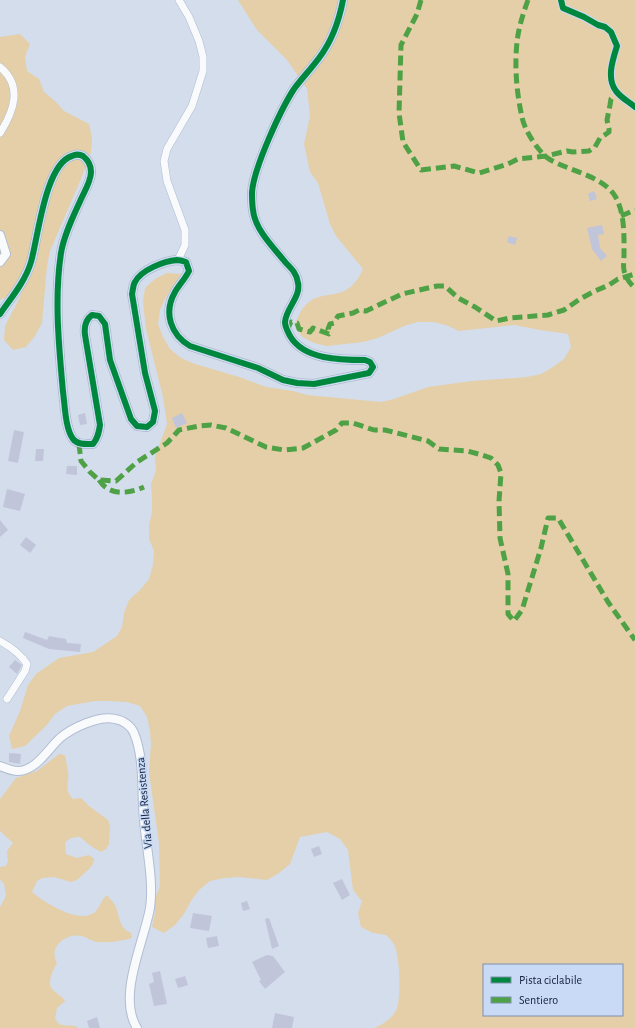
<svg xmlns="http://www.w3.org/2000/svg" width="635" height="1028" viewBox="0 0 635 1028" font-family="'Alegreya Sans',sans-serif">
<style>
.green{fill:#e4cfa8;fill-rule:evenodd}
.building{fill:#c0c5da}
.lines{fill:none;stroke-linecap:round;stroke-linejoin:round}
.minor-casing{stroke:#b1bdd2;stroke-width:8}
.tertiary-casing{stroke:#b1bdd2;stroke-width:10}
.minor{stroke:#f9fafc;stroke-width:7}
.tertiary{stroke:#f9fafc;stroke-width:8}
.quiet{stroke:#4ea245;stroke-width:5;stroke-dasharray:10 5;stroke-linecap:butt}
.cycleway-casing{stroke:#c9daf6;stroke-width:8}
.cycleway{stroke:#00873e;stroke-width:6}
.labels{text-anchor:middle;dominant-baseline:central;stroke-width:3;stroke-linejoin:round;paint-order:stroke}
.street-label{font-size:12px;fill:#12213b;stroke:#c9daf6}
</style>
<rect width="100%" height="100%" fill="#d4ddec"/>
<g class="green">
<path d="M238,0H635V1028H374C384,1024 393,1018 397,1008C401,997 400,955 394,944C392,941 389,938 386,935L373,933L361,927L358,913L362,901L353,890L348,850L340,839L327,832L300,837L290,864L279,873L267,880L239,877L225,878L210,881L199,890L191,901L184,914L175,925L164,933L152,927L155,913V899L160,886L159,843L149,772L151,744L150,731L147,717L140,706L127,702L108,701H95L67,706L55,714L46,726L25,746L12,749L9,736L20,711L28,685L36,674L59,658L93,652L117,636L122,627L124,613L129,600L140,590L149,579L153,565L154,551L149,539V525L152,512V497L151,484L156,470L155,457L167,424L163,397L146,329L143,302L145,288L155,279L167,273L181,274L166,297L160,310L158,324L163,337L170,349L181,358L195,364L239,377L266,387L293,391L307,395L381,402L394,399L428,387L472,381L527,377L541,374L553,367L564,359L571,347L568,334L540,330L514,325L459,331L446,325L433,322H418L404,326L378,338L363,342L327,346L314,343L301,336L295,324C298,317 302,307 308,303C313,298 321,296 328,295C347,293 355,286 363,269L336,236L330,224L318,183L310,172L304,144L310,116L307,89L287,60L257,30ZM484,965H622V1015H484Z"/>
<path d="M20,34L30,44L25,57L27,71L39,79L44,92L55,101L64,111L89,124L92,138L91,152L81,179L50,251L47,266L42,323L35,336L26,347L13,350L4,340L5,326L18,301L23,288L0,300V37Z"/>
<path d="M59,754L65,755C66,760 67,766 68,771C70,783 63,789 73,799L81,798L89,806L108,820L110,826L109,844L106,849L101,852L92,847L80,837C73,837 69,838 65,843L66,854L77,858L89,855L94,859L93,864L89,869L77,880L71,882L54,877L42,878L37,881L32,892C44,902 77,924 94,913C100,908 101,900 107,895C109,898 113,902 115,905C120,916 118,927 131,933L132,938C121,941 110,943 98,942C92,942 87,937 81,936C65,933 48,948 57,963C53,970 46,983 53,990C57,994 62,996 65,1001L57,1008L55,1019L59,1024C66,1027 71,1024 78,1027V1028H0V907L4,900L6,895L4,884L0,879V867L6,866L8,861L7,851L13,843L0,831V799L16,778L37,771Z"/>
</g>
<g class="building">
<path d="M594,191L597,199L590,201L588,194Z"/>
<path d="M602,225L604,234L598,235L600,248L607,256L601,261L592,249L587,228Z"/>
<path d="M509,236L517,238L515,245L507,242Z"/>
<path d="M85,413L87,424L80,425L78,415Z"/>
<path d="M182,413L187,423L176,428L172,418Z"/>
<path d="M14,430L24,432L18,463L8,461Z"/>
<path d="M36,449H44L43,461H35Z"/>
<path d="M67,466H77V475L66,474Z"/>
<path d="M7,489L25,494L20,511L3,507Z"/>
<path d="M0,520L8,530L0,537Z"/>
<path d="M26,537L36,545L30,553L20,545Z"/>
<path d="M25,632L47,640L49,636L66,639L67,643L81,644L80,652L49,649L23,638Z"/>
<path d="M15,660L22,665L17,674L9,667Z"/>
<path d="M9,753L21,754L20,764L9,762Z"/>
<path d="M319,846L322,854L314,857L311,849Z"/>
<path d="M342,879L350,895L342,900L333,883Z"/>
<path d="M247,901L250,909L243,911L241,903Z"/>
<path d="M193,913L212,916L209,931L190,928Z"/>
<path d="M269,918L279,946L272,949L265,919Z"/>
<path d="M217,936L219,946L208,948L206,938Z"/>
<path d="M267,955L273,956L285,972L265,989L259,981L261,980L252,962Z"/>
<path d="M160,971L167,1004L154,1006L149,984L154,982L152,973Z"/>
<path d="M185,976L188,985L178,988L175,979Z"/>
<path d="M275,1013L294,1017L292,1028H272Z"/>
<path d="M97,1017L100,1028H89L87,1021Z"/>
</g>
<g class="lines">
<defs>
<g id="minor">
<path d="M0,67C23,86 14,111 0,133"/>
<path d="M178,260L185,245V230L167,181L164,161L167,149L192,106L203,71V57L199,41L189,17L179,0"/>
<path d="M0,641C11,647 20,653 27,664L25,671L7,699"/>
</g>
<g id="tertiary">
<path d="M0,235L6,254L0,262"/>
<path d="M0,314C11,298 25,282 31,262C38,238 45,164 72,156C76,154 79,154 83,156C88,160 91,165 91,172C91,180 86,189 82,197C74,215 64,234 61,253C54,299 59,347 63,392C65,405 65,428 73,439C78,445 85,444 93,444C98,438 99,432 100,425L85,335C84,327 85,320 92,315L99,316L105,324L110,360L131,419L137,426L147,427L153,422L155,411L145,373L132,294C133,290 133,285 135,282C141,270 164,261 177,260C180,260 183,261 186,262L189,271C185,279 179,285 175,292C163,313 171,335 190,346L258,368L283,380L297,383L314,384L369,373L373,367L370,362L365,360C341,360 304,360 290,336C288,332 285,327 285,322C286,308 301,297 298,283C297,274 292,269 286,263C274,248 255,230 253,210C252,204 252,197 252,192C254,167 281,109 294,89C302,78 311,69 319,58C332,41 339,21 343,0"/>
<path d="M0,766C5,768 12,771 18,771C36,771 48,749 60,738C72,728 99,715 115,719C123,720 131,726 134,733C145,760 141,791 144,820C146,847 154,880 150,908C144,942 117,996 137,1028"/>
</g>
</defs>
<use href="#minor" class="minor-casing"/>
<use href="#tertiary" class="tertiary-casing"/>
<use href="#minor" class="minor"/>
<use href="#tertiary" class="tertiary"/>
<g class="quiet">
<path d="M421,0L417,14L401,45L399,113L403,142L421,170L454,166L479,173L508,164L518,159L546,156L567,151L573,152L589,151L595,147L600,138L609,132V129L607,120L610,105L611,99L618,93"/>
<path d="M528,0C524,11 520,23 518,35C514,60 516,91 522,117C524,129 538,152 549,159C569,171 603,176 615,196C625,213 624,236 624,255C624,260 623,266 624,270C625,277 630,284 635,288"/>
<path d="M621,216L635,210"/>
<path d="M287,330L291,322L297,323L299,329L310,332L313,328L329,334L330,333L328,329L330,324L334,323L338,316L353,313L359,310L366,311L402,294L437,286H445L458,298L475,307L496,321L510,318L548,315L564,310L580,299L595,291L609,285L618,279L635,274"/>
<path d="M79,444L81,461L90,472L99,480L116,481L137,462L167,443L179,430L199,426L211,425L226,428L266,447L284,450L303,448L336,430L342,423H353L374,430H385L397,433L428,441L439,449L467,451L482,455L491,458L498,465L501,473L499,501L500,538L508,574V614L514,621L522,610L541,548L548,518H558L608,602L635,640"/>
<path d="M99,480C109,496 128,494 144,487"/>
</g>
<defs>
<g id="cycleway">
<path d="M561,0L563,8L584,17L598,25L605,27L611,32L617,46C613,59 606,78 616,91C620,97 629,102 635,107"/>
<path d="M0,314C11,298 25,282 31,262C38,238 45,164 72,156C76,154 79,154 83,156C88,160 91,165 91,172C91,180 86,189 82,197C74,215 64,234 61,253C54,299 59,347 63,392C65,405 65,428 73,439C78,445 85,444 93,444C98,438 99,432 100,425L85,335C84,327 85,320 92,315L99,316L105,324L110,360L131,419L137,426L147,427L153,422L155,411L145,373L132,294C133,290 133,285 135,282C141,270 164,261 177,260C180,260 183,261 186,262L189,271C185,279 179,285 175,292C163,313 171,335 190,346L258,368L283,380L297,383L314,384L369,373L373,367L370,362L365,360C341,360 304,360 290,336C288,332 285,327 285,322C286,308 301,297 298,283C297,274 292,269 286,263C274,248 255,230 253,210C252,204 252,197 252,192C254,167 281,109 294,89C302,78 311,69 319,58C332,41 339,21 343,0"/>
</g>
</defs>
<use href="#cycleway" class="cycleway-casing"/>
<use href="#cycleway" class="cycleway"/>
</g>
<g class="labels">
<g class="street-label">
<text transform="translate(144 803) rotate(-95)">Via della Resistenza</text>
</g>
</g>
<rect x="483" y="964" width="140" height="52" fill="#c9daf6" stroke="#8090ab"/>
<rect x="491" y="977" width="20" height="6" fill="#00873e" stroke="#8090ab"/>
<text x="519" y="984" font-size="12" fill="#12213b">Pista ciclabile</text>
<rect x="491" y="997" width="20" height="6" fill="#4ea245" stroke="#8090ab"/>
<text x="519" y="1004" font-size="12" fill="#12213b">Sentiero</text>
</svg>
